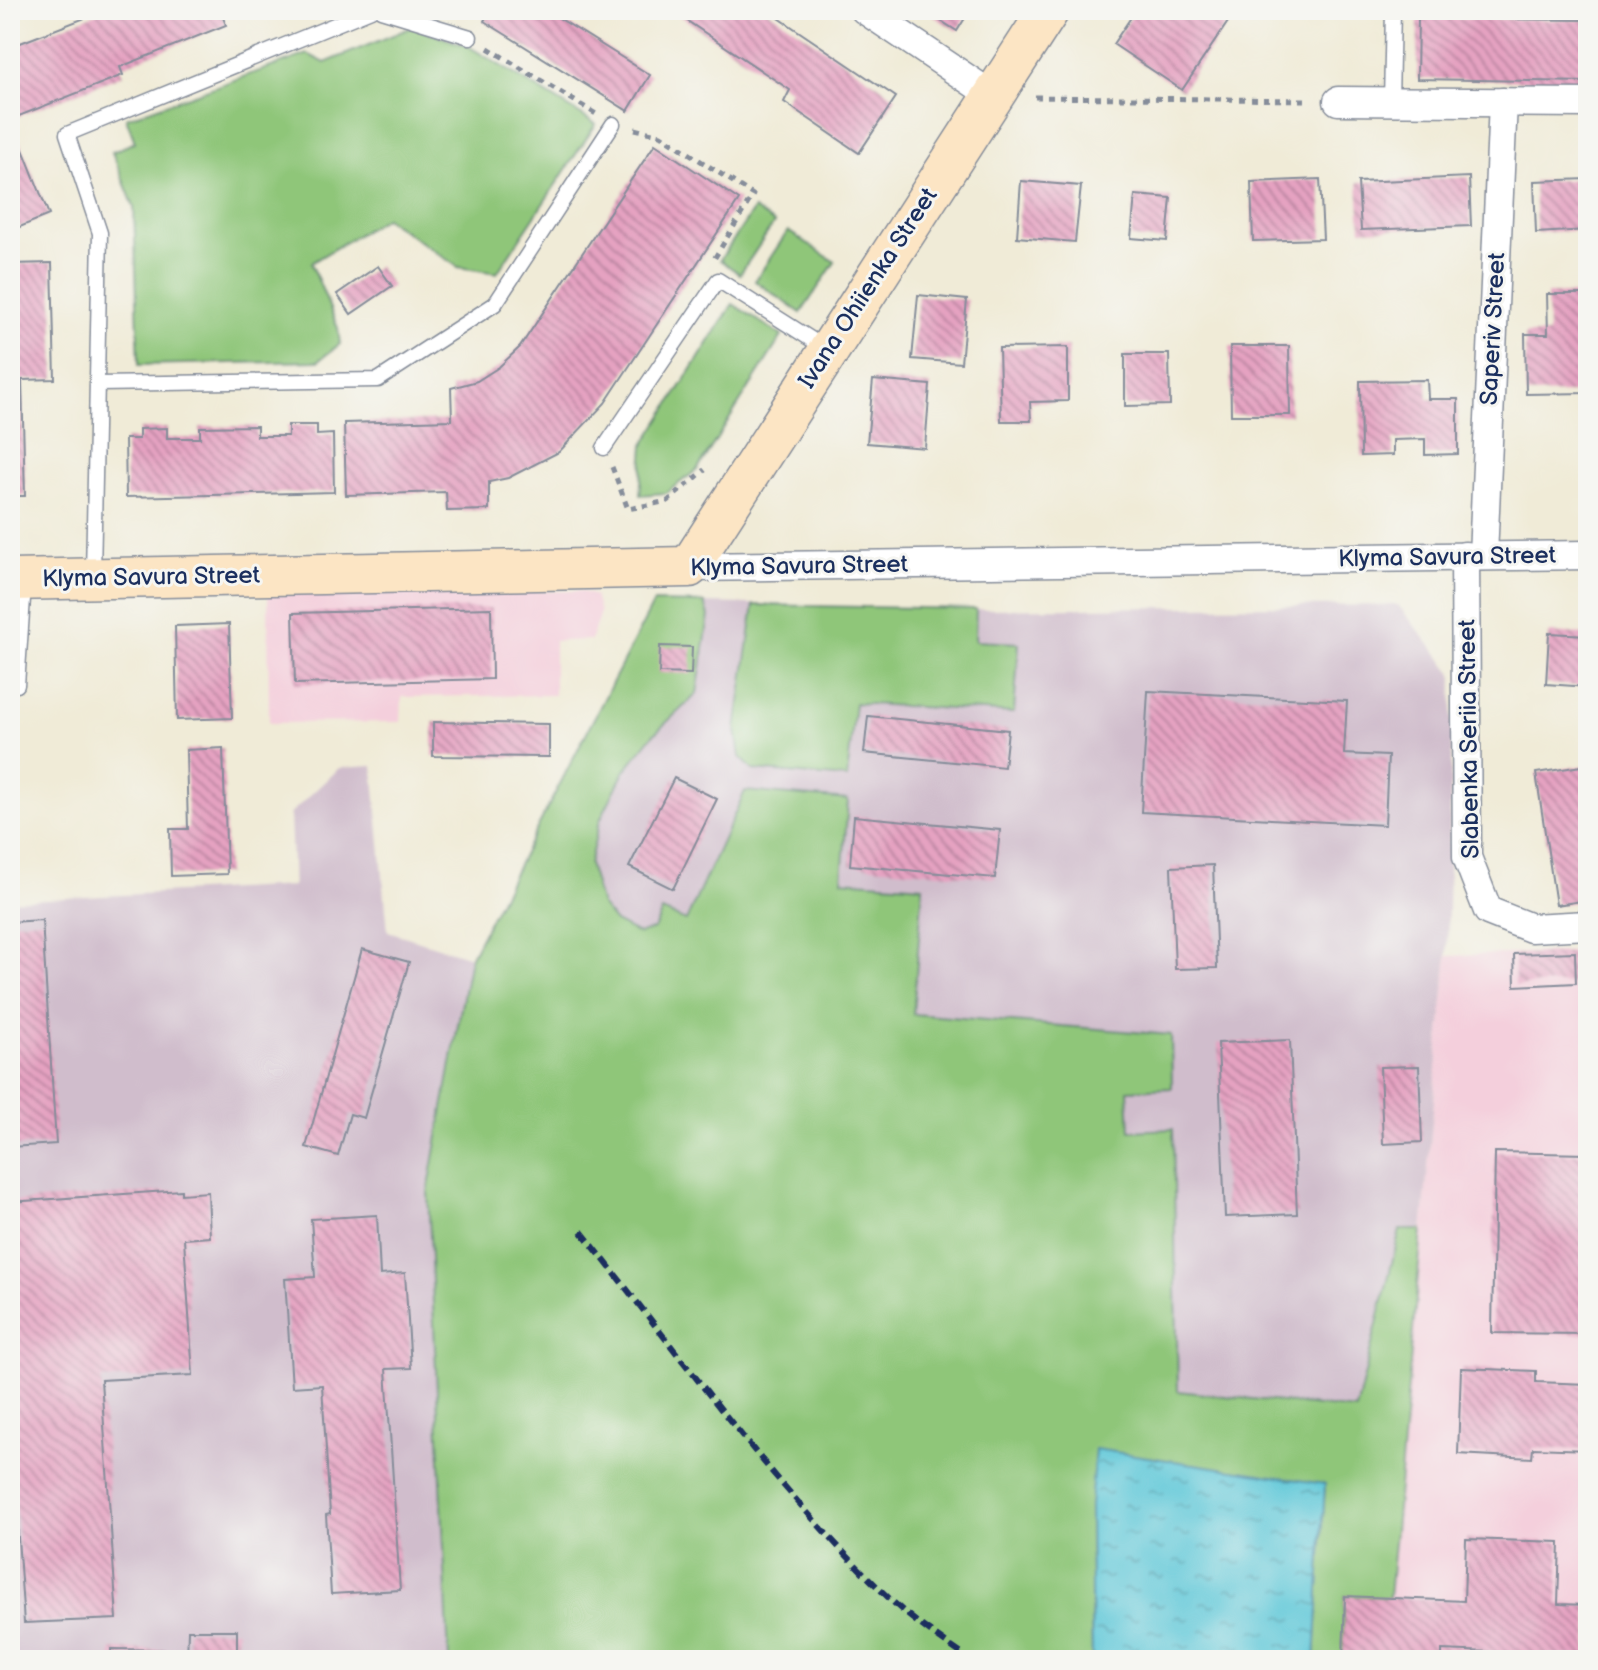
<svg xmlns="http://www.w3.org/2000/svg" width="1598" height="1670" viewBox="0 0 1598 1670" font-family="'Balsamiq Sans',sans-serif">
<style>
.built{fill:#f4cfdc}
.industrial{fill:#d0bdcc}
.green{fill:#8fc679;stroke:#557a6c;stroke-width:2}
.water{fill:url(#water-ripples);stroke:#3c7b9b;stroke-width:2}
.building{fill:url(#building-back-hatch)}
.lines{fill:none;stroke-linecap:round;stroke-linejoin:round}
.lane-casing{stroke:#868d9a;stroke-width:17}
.street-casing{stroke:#868d9a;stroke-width:31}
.secondary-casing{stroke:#868d9a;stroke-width:43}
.path{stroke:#868d9a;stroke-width:5;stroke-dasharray:6 6;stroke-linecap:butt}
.lane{stroke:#fff;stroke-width:14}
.street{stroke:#fff;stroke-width:28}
.secondary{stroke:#fce5c4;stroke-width:40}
.rail{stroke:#1b2f5e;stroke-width:6;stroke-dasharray:12 6;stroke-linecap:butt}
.labels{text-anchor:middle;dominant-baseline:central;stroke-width:6;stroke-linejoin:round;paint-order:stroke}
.street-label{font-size:24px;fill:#1b2f5e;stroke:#f6f6f2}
</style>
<defs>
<pattern id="water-ripples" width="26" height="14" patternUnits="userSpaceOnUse" patternTransform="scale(2)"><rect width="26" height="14" fill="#5dc7d8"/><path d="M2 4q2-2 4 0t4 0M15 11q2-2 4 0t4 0" fill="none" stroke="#4ca2b2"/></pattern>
<pattern id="building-back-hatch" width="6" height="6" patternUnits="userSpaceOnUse" patternTransform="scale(2)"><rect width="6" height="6" fill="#e5a2c1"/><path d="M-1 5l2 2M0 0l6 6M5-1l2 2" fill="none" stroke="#b984a0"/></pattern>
</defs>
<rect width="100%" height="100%" fill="#f6f6f2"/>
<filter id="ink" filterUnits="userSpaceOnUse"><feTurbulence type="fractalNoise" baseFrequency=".0125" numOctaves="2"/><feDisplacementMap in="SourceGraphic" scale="16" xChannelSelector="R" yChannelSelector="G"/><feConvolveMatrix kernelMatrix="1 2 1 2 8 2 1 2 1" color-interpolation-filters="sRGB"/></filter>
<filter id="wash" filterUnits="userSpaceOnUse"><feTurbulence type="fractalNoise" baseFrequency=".006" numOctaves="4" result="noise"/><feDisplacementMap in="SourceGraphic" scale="32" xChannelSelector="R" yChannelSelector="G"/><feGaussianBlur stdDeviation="1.8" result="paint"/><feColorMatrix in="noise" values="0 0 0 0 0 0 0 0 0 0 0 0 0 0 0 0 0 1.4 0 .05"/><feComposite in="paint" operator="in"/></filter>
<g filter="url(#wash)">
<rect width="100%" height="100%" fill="#f0ebd7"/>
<g class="built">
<path d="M581,591L595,596L600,612L591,640L554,641V695L402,697L401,722L269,723L268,594Z"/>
<path d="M1588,951V1605L1389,1598L1447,956Z"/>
</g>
<path class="industrial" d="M654,602L976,609L1398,605L1453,673L1447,956L1389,1597L1588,1605V1660H10V901L293,886L290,814L339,768L373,766L388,931L470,957Z"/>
<g class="green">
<path d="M412,27L468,46L596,124L497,273L458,267L385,218L311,263L338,328L340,344L318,361L139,365L134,207L112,152L135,142L126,118L308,54L325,63Z"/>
<path d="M754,209L774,223L740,274L720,260Z"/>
<path d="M788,231L835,262L801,313L755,281Z"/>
<path d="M733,304L782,336L697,470L666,493L640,495L644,445Z"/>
<path d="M654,602L705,603L709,616L697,694L653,735L624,772L600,820L589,864L601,905L615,922L638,934L654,929L662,911L686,921L745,791L848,800L842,880L923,886L913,1014L1171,1035L1172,1088L1128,1090L1130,1131L1173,1129L1178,1391L1356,1410L1400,1230H1422L1389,1598L1345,1596L1343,1660H1315L1325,1484L1090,1506L1092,1660H449L428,1192L470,958Z"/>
<path d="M754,605L976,609L975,641L1019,643L1014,713L855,703L847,778L753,770L740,757L736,730Z"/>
</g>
<path class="water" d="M1095,1449L1325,1484L1315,1660H1092L1090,1506Z"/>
<g id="blocks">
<g class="building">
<path d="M97,10H220L226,25L120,67L123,75L11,119L49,215L10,231V47L98,13Z"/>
<path d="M490,10H546L650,75L628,111L484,21Z"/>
<path d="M671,10H767L896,97L859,153L784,102L790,90Z"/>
<path d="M924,10H970L957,31Z"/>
<path d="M1136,10H1236L1182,90L1113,44Z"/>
<path d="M1418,18L1588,20V82L1417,79Z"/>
<path d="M655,144L739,200L605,403L559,452L508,478L489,482V510L447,511L446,492L346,495L344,423L452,420L451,388L477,381L499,367L520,347Z"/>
<path d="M1469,177L1471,226L1361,230L1358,182Z"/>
<path d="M1320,179L1323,239L1253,241L1251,182Z"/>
<path d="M1588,179V230L1536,233L1534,181Z"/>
<path d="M1021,181L1081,186L1075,242L1017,237Z"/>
<path d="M1135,195L1171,198L1167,241L1131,238Z"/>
<path d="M52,263L55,379L22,380L25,496H10V264Z"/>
<path d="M378,266L392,286L351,314L337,294Z"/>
<path d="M1547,294H1588V393L1526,394L1525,334H1548Z"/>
<path d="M918,295L967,300L961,363L912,359Z"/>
<path d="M1230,346H1289L1290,415H1231Z"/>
<path d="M1068,347V401L1030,402L1031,421H1001L999,348Z"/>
<path d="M1125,354H1169L1170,405L1125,406Z"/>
<path d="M873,380L930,385L925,448L867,443Z"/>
<path d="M1427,380L1428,399H1458V454L1425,455V439L1393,440V455L1361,456L1360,381Z"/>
<path d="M288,425H317V435L333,434L334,492L126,497L125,439H139V429L167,428V438H200V427L257,426V436H288Z"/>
<path d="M491,608L492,679L295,684L293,613Z"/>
<path d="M229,624L232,718L177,720L175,626Z"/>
<path d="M1549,633L1588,635V687L1546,684Z"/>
<path d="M660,646L692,647L691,674L659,673Z"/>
<path d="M1148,691L1347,701L1344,754L1388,756L1385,825L1141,812Z"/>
<path d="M868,716L1008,730L1004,767L864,753Z"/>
<path d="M433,722L549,724V757L433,756Z"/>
<path d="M223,748L227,874L171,876L170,829H188L186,750Z"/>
<path d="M1588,765V900L1556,905L1536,773Z"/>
<path d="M674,778L717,799L673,889L629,867Z"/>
<path d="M854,816L1000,830L995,878L850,865Z"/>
<path d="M1213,865L1217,968L1175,969L1171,867Z"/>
<path d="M42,920L56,1144L10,1147V922Z"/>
<path d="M362,949L409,962L364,1118L350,1114L338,1156L306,1147Z"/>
<path d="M1575,952L1576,983L1515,986L1514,954Z"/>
<path d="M1290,1040L1297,1214L1225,1217L1218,1043Z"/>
<path d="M1419,1066L1422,1142L1383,1144L1380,1067Z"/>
<path d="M1495,1152L1588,1154V1334L1492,1333Z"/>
<path d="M181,1190V1194L208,1192L210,1237L184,1239L193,1375L101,1380L117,1619L24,1623L10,1424V1202Z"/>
<path d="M377,1215L380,1275L405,1273L411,1368L386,1369L400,1590L331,1594L326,1515L330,1514L322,1385L292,1387L285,1279L315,1277L311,1219Z"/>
<path d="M1461,1368L1536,1371V1382L1588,1384V1450L1533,1448L1532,1458L1458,1454Z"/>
<path d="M1466,1539L1560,1542L1558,1604L1588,1605V1656L1442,1650V1660H1343L1345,1596L1464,1601Z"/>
<path d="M188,1630H237V1660H187Z"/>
<path d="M111,1649L177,1650V1660H111Z"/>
</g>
</g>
</g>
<g filter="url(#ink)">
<use href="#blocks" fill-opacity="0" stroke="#868d9a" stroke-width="2"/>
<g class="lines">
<defs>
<g id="lane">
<path d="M381,10L470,37"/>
<path d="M1391,101L1393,10"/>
<path d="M98,384L378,380L495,304L613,124"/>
<path d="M604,448L718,280L828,350"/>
<path d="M93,575L100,233L67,134L371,10"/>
<path d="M10,685H17L24,584"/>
</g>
<g id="street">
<path d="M865,10L993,96"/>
<path d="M1338,101L1588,103"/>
<path d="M1465,556L1467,857L1488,911L1531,928L1588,925"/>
<path d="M1483,556L1503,102"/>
<path d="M689,567L1588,555"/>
</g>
<path id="secondary" d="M10,580L689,567L1049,10"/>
</defs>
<use href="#lane" class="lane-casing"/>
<use href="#street" class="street-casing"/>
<use href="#secondary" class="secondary-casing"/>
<g class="path">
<path d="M488,48L596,114"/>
<path d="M1035,97L1309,100"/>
<path d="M635,129L661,135L753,195L714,259"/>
<path d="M612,467L628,509L668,501L705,470"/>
</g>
<use href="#lane" class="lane"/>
<use href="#street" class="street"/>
<use href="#secondary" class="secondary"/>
<path class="rail" d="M581,1231C681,1356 776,1490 892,1601C915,1623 944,1641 970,1660"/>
</g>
</g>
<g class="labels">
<g class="street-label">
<text transform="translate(868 288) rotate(-57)">Ivana Ohiienka Street</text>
<text transform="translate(1493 329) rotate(-87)">Saperiv Street</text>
<text transform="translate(1447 557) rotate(-1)">Klyma Savura Street</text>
<text transform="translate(799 566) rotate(-1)">Klyma Savura Street</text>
<text transform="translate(151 577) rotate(-1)">Klyma Savura Street</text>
<text transform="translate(1469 739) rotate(-91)">Slabenka Seriia Street</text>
</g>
</g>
<rect width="1598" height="1670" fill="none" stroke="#f6f6f2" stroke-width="40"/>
</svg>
